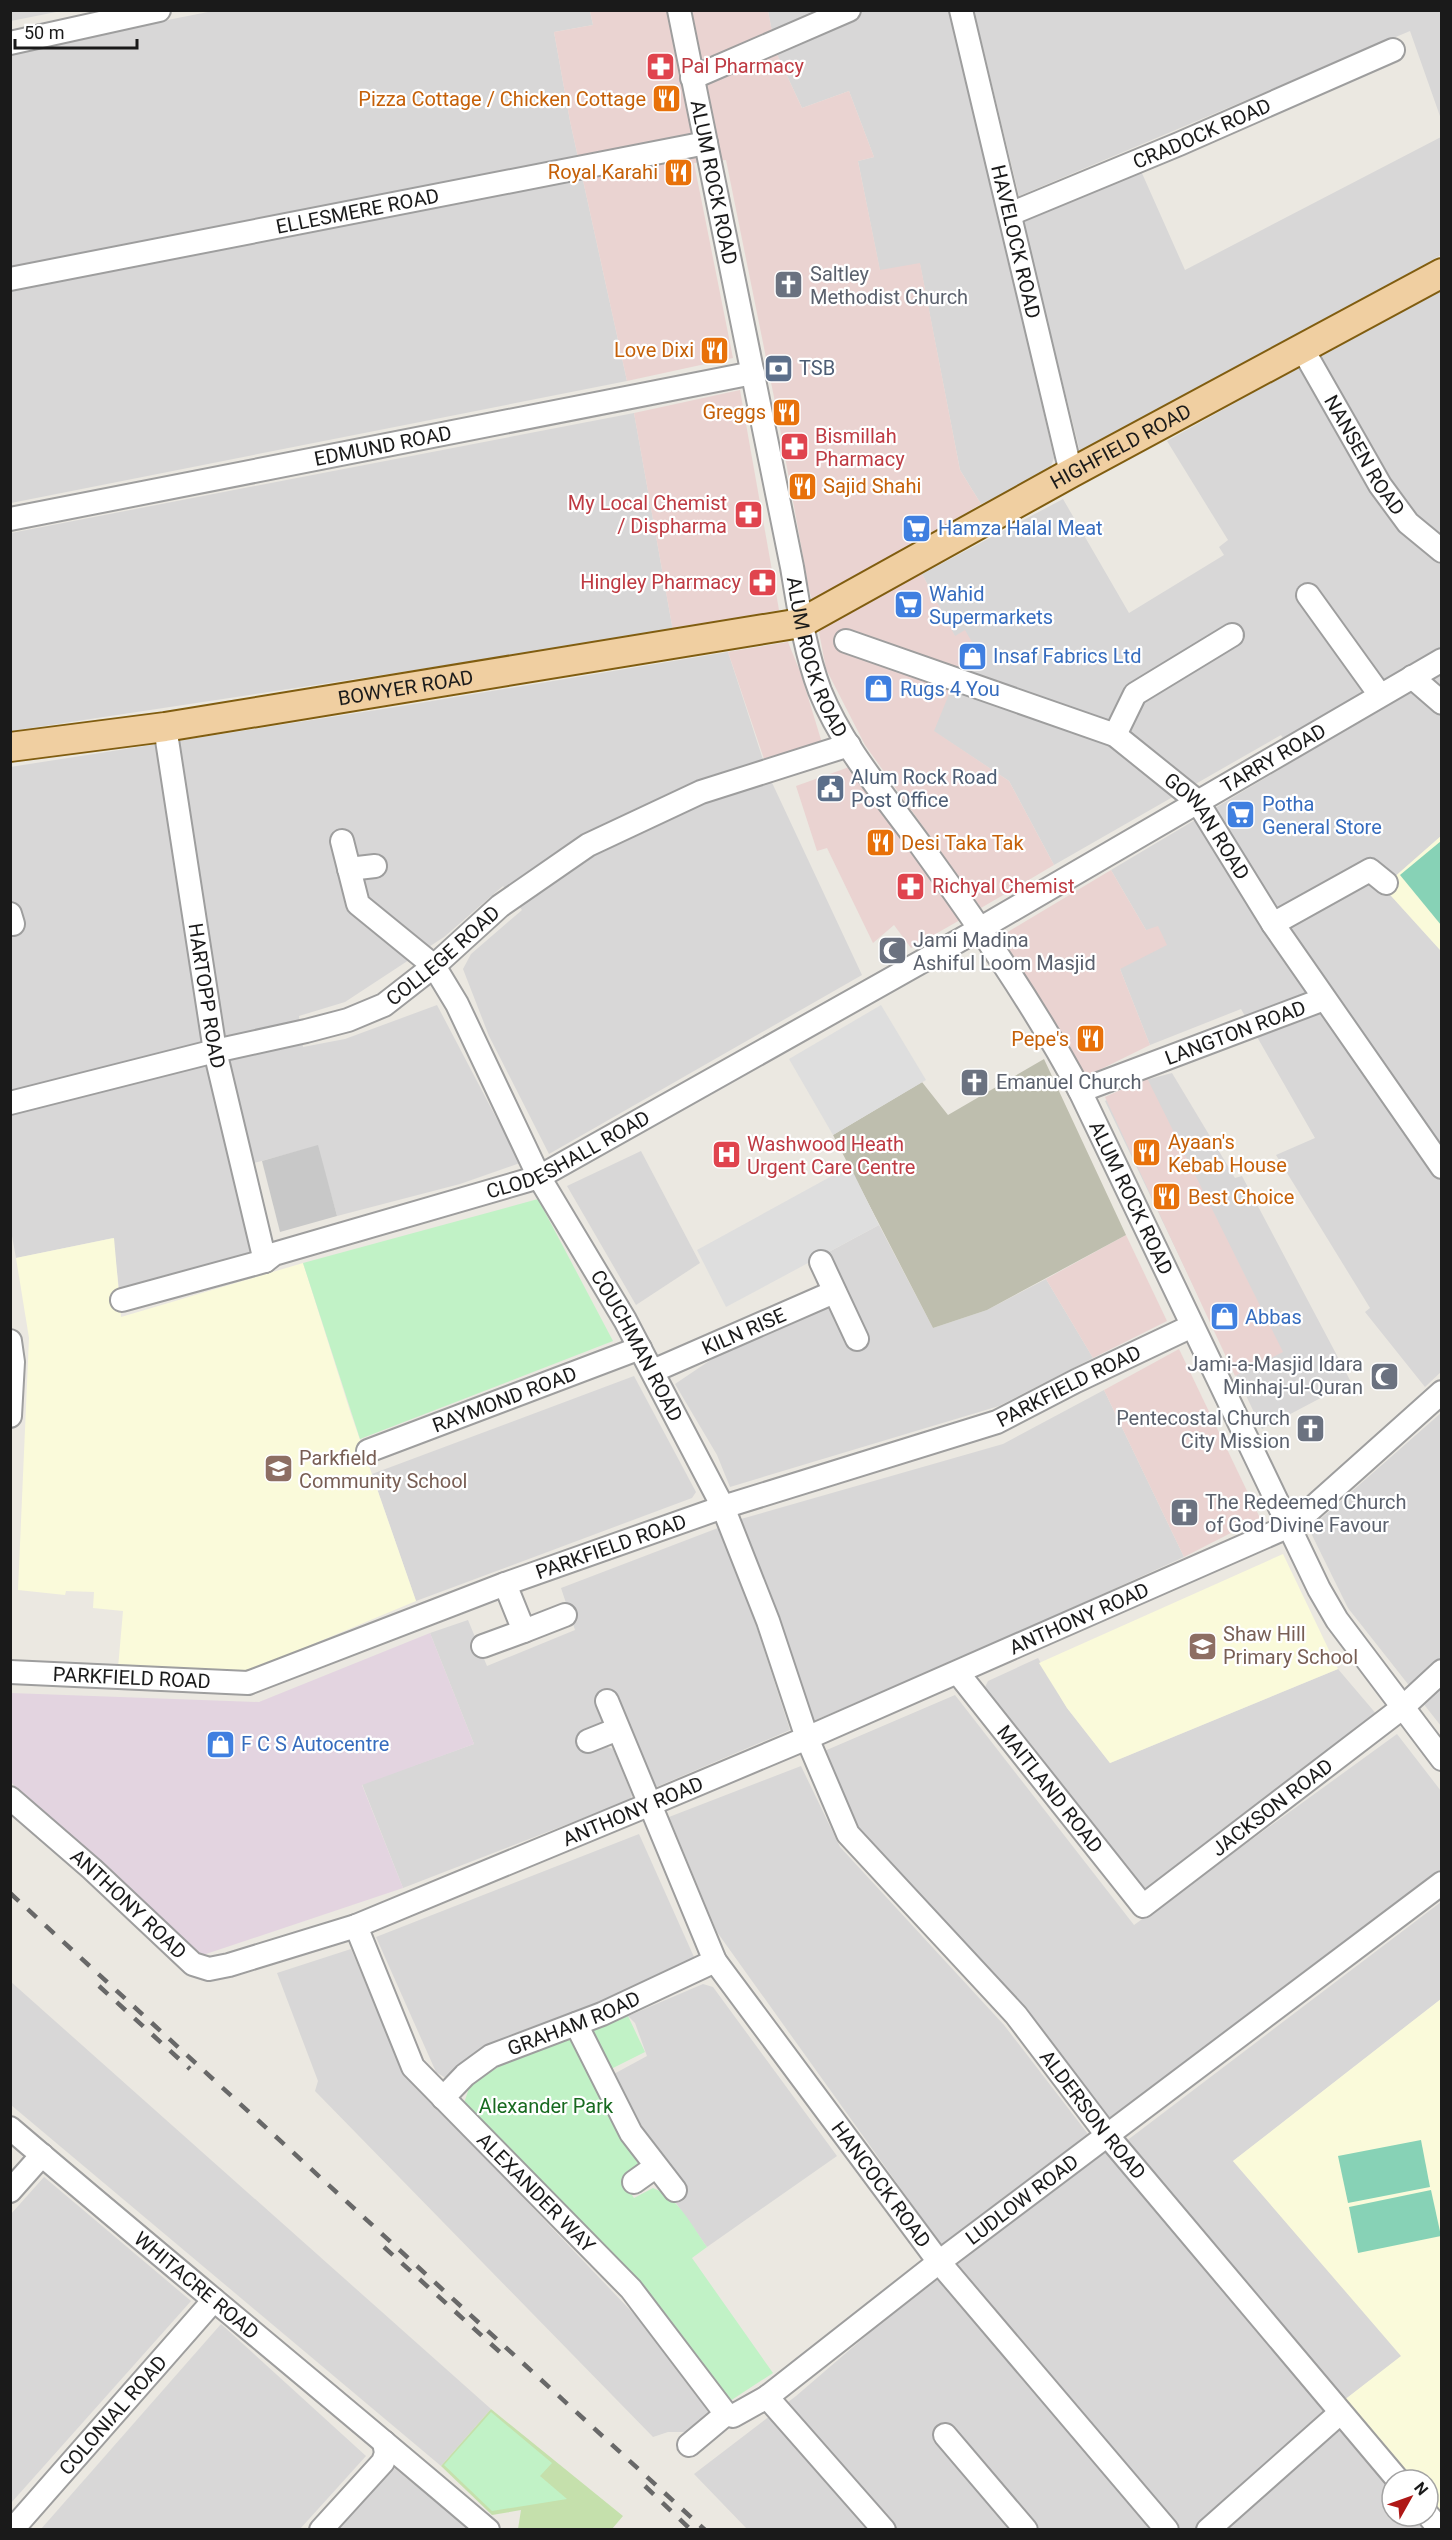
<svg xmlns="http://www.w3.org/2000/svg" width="1452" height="2540" viewBox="0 0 1452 2540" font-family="Roboto,sans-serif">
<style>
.residential{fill:#d8d7d7}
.commercial{fill:#ead3d1}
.industrial{fill:#e3d4e0}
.education{fill:#fafada}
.religious{fill:#c8c8c8}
.construction{fill:#bebeae}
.grass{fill:#c5e0ac}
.park{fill:#c1f2c6}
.pitch{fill:#87d2b6}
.parking{fill:#dedede}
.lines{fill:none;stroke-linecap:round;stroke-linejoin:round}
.minor-casing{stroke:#9e9e9e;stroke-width:26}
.major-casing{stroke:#805d10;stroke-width:32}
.minor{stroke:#fff;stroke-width:22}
.major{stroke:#f0cfa1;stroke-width:28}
.rail{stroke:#686868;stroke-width:4.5;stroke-dasharray:12 12;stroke-linecap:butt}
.labels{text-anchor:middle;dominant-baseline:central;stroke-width:4.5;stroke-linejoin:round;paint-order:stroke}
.health-label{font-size:20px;fill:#be3a42;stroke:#fff;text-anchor:start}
.food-label{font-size:20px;fill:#c56008;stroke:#fff;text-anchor:end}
.street-label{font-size:20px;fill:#1a1a1a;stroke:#fff}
.worship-label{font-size:20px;fill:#5b616d;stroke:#fff;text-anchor:start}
.service-label{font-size:20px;fill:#4e5e75;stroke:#fff;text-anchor:start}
.shop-label{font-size:20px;fill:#366cbe;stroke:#fff;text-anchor:start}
.education-label{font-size:20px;fill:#785e54;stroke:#fff;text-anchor:start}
.park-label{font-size:20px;fill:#176a1f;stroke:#fff}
</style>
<rect width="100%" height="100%" fill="#ebe8e1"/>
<g class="residential">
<path d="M11,10H61V11L11,21Z"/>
<path d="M213,11H590L593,25L554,32L570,121L627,381L11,503V51Z"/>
<path d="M768,11H951L1054,458L1048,473L981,504L960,470L920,264L880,271L858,161L874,157L849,91L802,108L776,52Z"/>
<path d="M974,11H1441V119L1410,31L1019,196Z"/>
<path d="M1441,137V255L1081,456L1022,220L1141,171L1185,270Z"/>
<path d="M1441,288V836L1383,887L1441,951L1442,1371L1425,1387L1365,1312L1370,1308L1276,1155L1315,1138L1241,1009L1150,1045L1120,969L1146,930L1111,870L1297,759L1281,735L1054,865L1009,781L933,731L955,637L922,574L1063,499L1129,613L1224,555L1219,547L1228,540L1167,441Z"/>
<path d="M634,413L673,631L11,731V533Z"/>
<path d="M728,652L767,772L862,975L549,1154L489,1036L463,969L471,954L522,910L503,886L444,937L345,1002L299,1016L303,1047L345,1039L437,1005L520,1163L460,1184L337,1216L317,1146L236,1168L257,1254L119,1289L113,1238L16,1258L10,1225V767L396,707Z"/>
<path d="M1172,1073L1235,1178L1242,1176L1351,1382L1262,1429L1105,1101L1146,1080Z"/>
<path d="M641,1151L700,1263L636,1305L567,1186Z"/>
<path d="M879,1225L933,1328L987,1310L1046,1279L1093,1358L999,1406L730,1487L717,1455L675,1384L718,1355L828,1306L851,1348L825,1254Z"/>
<path d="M634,1376L696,1492L692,1498L416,1601L372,1474Z"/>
<path d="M1104,1390L1184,1557L960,1659L813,1721L741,1519L1003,1444Z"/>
<path d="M1441,1413V1726L1348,1608L1309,1529Z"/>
<path d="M718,1528L753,1616L790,1730L654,1788L604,1713L603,1721L598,1725L583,1735L590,1753L604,1746L613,1749L632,1795L630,1800L403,1888L362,1784L474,1744L430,1633L468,1620L487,1666L575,1630L561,1588Z"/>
<path d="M1038,1658L1067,1708L1110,1763L1338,1669L1378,1716L1145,1894L985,1687L988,1681Z"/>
<path d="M955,1695L1134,1925L1397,1734L1441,1791V1872L1109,2124L859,1834L822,1752Z"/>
<path d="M801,1766L840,1847L1004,2025L1091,2138L944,2249L717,1932L669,1817Z"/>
<path d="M639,1834L694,1957L690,1966L447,2079L436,2072L376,1937Z"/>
<path d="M1441,1902V1999L1233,2161L1402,2356L1343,2401L1125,2142Z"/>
<path d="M351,1949L403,2072L652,2333L713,2416L690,2432H668L653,2437L315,2091L318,2081L277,1973Z"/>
<path d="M10,1981L491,2409L441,2466L11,2105Z"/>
<path d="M703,1984L713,1987L837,2156L707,2247L673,2199L612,2075L647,2056L635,2023L628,2016Z"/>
<path d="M1106,2148L1392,2488V2516H1415L1427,2529H747L694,2474L796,2396L938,2274Z"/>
<path d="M44,2177L191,2301L11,2503V2214Z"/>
<path d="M221,2324L366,2456L300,2529H41Z"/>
<path d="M394,2468L469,2529H339Z"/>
</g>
<g class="commercial">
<path d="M590,11H768L776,52L802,108L849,91L874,157L858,161L880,270L920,263L960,470L981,504L818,602L812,600L809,590L777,412L726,160L694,163L733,358L627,381L570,121L554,32L593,25Z"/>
<path d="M740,390L779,610L673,631L634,413Z"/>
<path d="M922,574L955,636L965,630L980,656L967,664L954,682L934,731L1009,781L1054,865L981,908L865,745L826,669L819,632L830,620Z"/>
<path d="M788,642L801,674L822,743L765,762L728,652Z"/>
<path d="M852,766L960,920L911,948L894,925L873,943L827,848L817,851L796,786Z"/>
<path d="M1111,870L1146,930L1158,926L1167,945L1120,969L1150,1045L1085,1077L1001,936Z"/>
<path d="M1147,1078L1283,1352L1235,1376L1105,1097Z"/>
<path d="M1126,1235L1167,1321L1093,1358L1046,1279Z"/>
<path d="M1179,1349L1260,1518L1184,1557L1104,1390Z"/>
</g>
<path class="industrial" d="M430,1633L474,1744L362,1785L403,1888L197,1957L38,1811L11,1782V1693L259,1702Z"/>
<g class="education">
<path d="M1441,836V951L1383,887Z"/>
<path d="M114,1238L121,1317L303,1263L350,1411L416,1601L246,1672L118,1668L123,1611L93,1608L94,1592L66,1591L65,1595L18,1590L29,1338L16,1258Z"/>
<path d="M1283,1554L1338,1669L1110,1763L1067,1708L1039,1663Z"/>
<path d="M1441,1999V2512L1428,2497V2480H1413L1343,2401L1401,2356L1233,2161Z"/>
</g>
<path class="religious" d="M318,1145L337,1216L280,1232L262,1161Z"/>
<path class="construction" d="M1044,1059L1126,1235L987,1310L933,1328L833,1135L922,1082L948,1115Z"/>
<path class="grass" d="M491,2409L623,2516L612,2529H518L521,2510L492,2515L441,2466Z"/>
<g class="park">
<path d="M538,1199L613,1341L360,1439L303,1263Z"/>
<path d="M628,2016L645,2052L595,2077L622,2138L639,2165L622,2180L634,2198L653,2188C678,2197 692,2226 707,2247L692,2258L773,2373L730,2401L666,2314L608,2249L464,2103L470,2085L514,2057Z"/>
<path d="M491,2412L552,2463L540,2476L567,2499L492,2511L444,2465Z"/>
</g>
<g class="pitch">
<path d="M1441,841V925L1400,875Z"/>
<path d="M1421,2140L1430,2187L1348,2203L1338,2156Z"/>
<path d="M1431,2190L1441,2236L1358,2253L1349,2207Z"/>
</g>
<g class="parking">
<path d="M881,1005L926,1080L833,1135L789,1059Z"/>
<path d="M850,1166L879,1225L726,1307L697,1250Z"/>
</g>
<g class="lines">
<defs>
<g id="minor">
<path id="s1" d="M679,10L792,567C799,609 805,651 820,691C843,748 886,797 922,847C979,926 1034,1005 1080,1091L1319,1589L1337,1620L1442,1759"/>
<path id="s2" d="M961,10L1071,473"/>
<path d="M10,43L159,10"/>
<path d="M692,78L849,10"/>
<path id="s3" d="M1010,214L1179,144L1393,50"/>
<path id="s4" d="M10,279L706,143"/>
<path id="s5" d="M1302,348L1380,485L1408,523L1442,551"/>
<path id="s6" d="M10,519L753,373"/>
<path d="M1308,595L1380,695"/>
<path id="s7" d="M846,641L1115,735L1197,801L1273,924L1442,1167"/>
<path d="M1412,677L1442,703"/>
<path id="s8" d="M165,727L215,1051L265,1261"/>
<path d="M1115,735L1135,694L1232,635"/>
<path id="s9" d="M342,841L358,904L434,966L457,1004L539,1177L625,1320L723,1507L768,1621L807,1738L848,1834L1016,2015L1107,2135L1398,2480"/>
<path d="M349,869L375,866"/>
<path d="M10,914L13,924"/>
<path d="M1273,924L1370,870L1386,883"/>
<path id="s10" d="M1080,1091L1324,999"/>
<path id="s11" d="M10,1103L215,1051L306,1031L348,1020L384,1005L434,966L500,906L588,845L701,792L849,745"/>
<path d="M821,1262L857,1339"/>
<path id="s12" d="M122,1300L265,1261L274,1254L539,1177L969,935L1442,660"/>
<path d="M10,1341L13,1362L10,1416"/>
<path id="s13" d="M653,1371L834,1292"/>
<path id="s14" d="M368,1451L640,1348"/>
<path d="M505,1584L524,1631L565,1615"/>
<path d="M483,1646L524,1631"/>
<path id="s15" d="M10,1672L248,1683L505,1584L723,1507L997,1422L1076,1381L1192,1326"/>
<path id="s16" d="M958,1673L1143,1906L1402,1708L1442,1671"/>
<path id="s17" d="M607,1701L715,1961L939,2262L1167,2530"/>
<path d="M588,1741L618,1729"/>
<path id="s18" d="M10,1798L92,1869L193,1964L209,1969L229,1965L356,1926L648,1805L807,1738L1278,1531L1301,1518L1442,1392"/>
<path id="s19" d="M356,1926L413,2067L631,2289L726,2414"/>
<path d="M576,2024L631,2133L675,2190"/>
<path id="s20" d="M443,2098L465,2075L491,2056L602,2014L715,1961"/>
<path id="s21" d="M10,2128C169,2264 330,2395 488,2530"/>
<path d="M634,2182L655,2167"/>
<path d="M10,2191L42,2155"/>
<path d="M767,2397L884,2530"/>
<path d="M945,2435L1026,2530"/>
<path id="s22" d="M689,2445L726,2414L733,2416L767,2397L939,2262L1442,1883"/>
<path d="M1428,2515L1440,2530"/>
<path id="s23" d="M12,2530L214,2300"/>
<path d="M321,2530L383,2462L386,2453L384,2442"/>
<path d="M1208,2530L1340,2413"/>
</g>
<g id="major">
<path id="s24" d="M10,747L165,727L801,623L1071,473L1442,273"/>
</g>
</defs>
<use href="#minor" class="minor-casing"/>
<use href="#major" class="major-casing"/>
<use href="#minor" class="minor"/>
<use href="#major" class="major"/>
<g class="rail">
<path d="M10,1893L705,2530"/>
<path d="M99,1986L190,2069"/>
<path d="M384,2247L502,2354"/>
<path d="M645,2486L691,2530"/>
</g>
</g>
<defs>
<symbol id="pharmacy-square" viewBox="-11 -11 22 22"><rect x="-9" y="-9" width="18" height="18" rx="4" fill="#e0444e" stroke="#fff"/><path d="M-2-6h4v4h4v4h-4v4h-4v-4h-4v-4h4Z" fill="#fff"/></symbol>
<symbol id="restaurant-square" viewBox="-11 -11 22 22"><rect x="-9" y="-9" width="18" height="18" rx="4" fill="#e8710a" stroke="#fff"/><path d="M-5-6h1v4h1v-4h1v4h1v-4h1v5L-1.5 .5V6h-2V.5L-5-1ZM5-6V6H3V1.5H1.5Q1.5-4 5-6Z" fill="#fff"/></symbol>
<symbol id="church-square" viewBox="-11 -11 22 22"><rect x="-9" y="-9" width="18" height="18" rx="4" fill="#6b7280" stroke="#fff"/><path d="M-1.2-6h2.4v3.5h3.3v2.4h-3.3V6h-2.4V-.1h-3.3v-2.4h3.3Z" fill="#fff"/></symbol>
<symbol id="bank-square" viewBox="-11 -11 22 22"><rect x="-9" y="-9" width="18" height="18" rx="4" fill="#5c6f8a" stroke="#fff"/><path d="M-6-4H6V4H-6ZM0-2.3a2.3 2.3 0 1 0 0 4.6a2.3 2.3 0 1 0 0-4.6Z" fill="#fff"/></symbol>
<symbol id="supermarket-square" viewBox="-11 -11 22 22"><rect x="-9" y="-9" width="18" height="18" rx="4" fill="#3f7fe0" stroke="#fff"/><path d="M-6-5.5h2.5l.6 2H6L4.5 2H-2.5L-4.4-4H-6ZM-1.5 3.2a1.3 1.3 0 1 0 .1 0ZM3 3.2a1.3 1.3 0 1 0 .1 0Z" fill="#fff"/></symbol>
<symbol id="shop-square" viewBox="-11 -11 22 22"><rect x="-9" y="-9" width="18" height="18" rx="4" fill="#3f7fe0" stroke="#fff"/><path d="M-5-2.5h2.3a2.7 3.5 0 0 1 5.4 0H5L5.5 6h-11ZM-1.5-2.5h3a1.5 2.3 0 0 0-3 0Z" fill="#fff"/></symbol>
<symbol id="civic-square" viewBox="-11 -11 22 22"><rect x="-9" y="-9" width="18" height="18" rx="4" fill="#5c6f8a" stroke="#fff"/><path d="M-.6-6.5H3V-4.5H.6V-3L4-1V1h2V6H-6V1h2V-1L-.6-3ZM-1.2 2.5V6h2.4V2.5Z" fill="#fff"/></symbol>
<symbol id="mosque-square" viewBox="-11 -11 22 22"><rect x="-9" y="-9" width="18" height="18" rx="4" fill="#6b7280" stroke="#fff"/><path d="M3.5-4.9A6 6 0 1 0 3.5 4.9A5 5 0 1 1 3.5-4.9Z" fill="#fff"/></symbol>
<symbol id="hospital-square" viewBox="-11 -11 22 22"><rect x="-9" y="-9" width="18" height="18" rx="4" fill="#e0444e" stroke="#fff"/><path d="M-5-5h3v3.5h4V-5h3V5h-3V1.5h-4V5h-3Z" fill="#fff"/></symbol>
<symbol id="school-square" viewBox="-11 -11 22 22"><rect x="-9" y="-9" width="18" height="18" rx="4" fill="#8d6e63" stroke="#fff"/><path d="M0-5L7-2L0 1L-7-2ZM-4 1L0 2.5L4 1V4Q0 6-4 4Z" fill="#fff"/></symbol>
</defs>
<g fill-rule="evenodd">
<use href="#pharmacy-square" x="644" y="50" width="33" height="33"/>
<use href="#restaurant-square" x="650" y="82" width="33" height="33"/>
<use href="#restaurant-square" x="662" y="156" width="33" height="33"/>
<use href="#church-square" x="772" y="268" width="33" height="33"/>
<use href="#restaurant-square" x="698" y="334" width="33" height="33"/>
<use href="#bank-square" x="762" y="352" width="33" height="33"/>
<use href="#restaurant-square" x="770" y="396" width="33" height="33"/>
<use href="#pharmacy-square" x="778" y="430" width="33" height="33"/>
<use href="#restaurant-square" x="786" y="470" width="33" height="33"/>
<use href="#pharmacy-square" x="732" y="498" width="33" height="33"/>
<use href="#supermarket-square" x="900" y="512" width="33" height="33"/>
<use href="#pharmacy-square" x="746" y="566" width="33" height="33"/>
<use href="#supermarket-square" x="892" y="588" width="33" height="33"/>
<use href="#shop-square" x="956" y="640" width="33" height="33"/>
<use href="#shop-square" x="862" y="672" width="33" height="33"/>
<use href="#civic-square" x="814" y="772" width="33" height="33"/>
<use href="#supermarket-square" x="1224" y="798" width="33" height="33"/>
<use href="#restaurant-square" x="864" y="826" width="33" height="33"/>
<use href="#pharmacy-square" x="894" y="870" width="33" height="33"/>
<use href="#mosque-square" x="876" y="934" width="33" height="33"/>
<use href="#restaurant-square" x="1074" y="1022" width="33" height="33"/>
<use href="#church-square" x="958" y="1066" width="33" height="33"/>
<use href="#restaurant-square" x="1130" y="1136" width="33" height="33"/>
<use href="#hospital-square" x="710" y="1138" width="33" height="33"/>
<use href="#restaurant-square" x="1150" y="1180" width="33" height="33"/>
<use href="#shop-square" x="1208" y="1300" width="33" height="33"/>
<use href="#mosque-square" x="1368" y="1360" width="33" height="33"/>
<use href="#church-square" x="1294" y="1412" width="33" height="33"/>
<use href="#school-square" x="262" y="1452" width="33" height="33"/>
<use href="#church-square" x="1168" y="1496" width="33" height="33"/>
<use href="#school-square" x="1186" y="1630" width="33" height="33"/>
<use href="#shop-square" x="204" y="1728" width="33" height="33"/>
</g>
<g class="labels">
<g class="health-label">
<text x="681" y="66">Pal Pharmacy</text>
<text x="815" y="436">Bismillah<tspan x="815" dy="23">Pharmacy</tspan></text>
<text x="727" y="503" text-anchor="end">My Local Chemist<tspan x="727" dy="23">/ Dispharma</tspan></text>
<text x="741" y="582" text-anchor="end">Hingley Pharmacy</text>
<text x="932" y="886">Richyal Chemist</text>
<text x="747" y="1144">Washwood Heath<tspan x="747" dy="23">Urgent Care Centre</tspan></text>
</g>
<g class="food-label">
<text x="646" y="99">Pizza Cottage / Chicken Cottage</text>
<text x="658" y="172">Royal Karahi</text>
<text x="694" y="350">Love Dixi</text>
<text x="766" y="412">Greggs</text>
<text x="823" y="486" text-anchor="start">Sajid Shahi</text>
<text x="901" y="843" text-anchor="start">Desi Taka Tak</text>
<text x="1069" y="1039">Pepe's</text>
<text x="1168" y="1142" text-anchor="start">Ayaan's<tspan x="1168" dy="23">Kebab House</tspan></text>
<text x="1188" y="1197" text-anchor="start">Best Choice</text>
</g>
<g class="street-label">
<text stroke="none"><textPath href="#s3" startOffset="208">CRADOCK ROAD</textPath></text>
<text stroke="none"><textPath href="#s1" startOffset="176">ALUM ROCK ROAD</textPath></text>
<text stroke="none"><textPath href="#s4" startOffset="354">ELLESMERE ROAD</textPath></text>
<text stroke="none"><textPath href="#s2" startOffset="238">HAVELOCK ROAD</textPath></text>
<text stroke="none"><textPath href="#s6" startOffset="380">EDMUND ROAD</textPath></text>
<text stroke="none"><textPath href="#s24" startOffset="1166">HIGHFIELD ROAD</textPath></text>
<text stroke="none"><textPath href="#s5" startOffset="124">NANSEN ROAD</textPath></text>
<text stroke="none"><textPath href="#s1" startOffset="662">ALUM ROCK ROAD</textPath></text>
<text stroke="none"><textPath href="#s24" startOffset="400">BOWYER ROAD</textPath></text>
<text stroke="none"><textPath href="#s12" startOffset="1281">TARRY ROAD</textPath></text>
<text stroke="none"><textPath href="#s7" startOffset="416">GOWAN ROAD</textPath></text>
<text stroke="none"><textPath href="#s11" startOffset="464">COLLEGE ROAD</textPath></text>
<text stroke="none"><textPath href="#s8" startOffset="272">HARTOPP ROAD</textPath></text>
<text stroke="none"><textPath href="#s10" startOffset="166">LANGTON ROAD</textPath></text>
<text stroke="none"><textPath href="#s12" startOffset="471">CLODESHALL ROAD</textPath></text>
<text stroke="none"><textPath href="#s1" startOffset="1292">ALUM ROCK ROAD</textPath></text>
<text stroke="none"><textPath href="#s13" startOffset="99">KILN RISE</textPath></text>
<text stroke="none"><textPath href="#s9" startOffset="594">COUCHMAN ROAD</textPath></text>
<text stroke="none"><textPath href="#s15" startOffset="1112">PARKFIELD ROAD</textPath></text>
<text stroke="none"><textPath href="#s14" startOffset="146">RAYMOND ROAD</textPath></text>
<text stroke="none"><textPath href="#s15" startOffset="626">PARKFIELD ROAD</textPath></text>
<text stroke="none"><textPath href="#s18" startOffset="1203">ANTHONY ROAD</textPath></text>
<text stroke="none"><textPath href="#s15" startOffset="122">PARKFIELD ROAD</textPath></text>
<text stroke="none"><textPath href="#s16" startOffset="148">MAITLAND ROAD</textPath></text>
<text stroke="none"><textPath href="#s16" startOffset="460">JACKSON ROAD</textPath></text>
<text stroke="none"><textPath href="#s18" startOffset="717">ANTHONY ROAD</textPath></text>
<text stroke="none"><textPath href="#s18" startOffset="159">ANTHONY ROAD</textPath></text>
<text stroke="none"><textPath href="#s20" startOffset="153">GRAHAM ROAD</textPath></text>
<text stroke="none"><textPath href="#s9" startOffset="1500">ALDERSON ROAD</textPath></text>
<text stroke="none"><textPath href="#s17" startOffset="560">HANCOCK ROAD</textPath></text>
<text stroke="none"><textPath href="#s19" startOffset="328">ALEXANDER WAY</textPath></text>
<text stroke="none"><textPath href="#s22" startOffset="417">LUDLOW ROAD</textPath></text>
<text stroke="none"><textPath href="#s21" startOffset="244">WHITACRE ROAD</textPath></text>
<text stroke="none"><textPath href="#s23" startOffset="153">COLONIAL ROAD</textPath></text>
</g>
<g class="worship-label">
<text x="810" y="274">Saltley<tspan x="810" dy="23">Methodist Church</tspan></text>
<text x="913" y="940">Jami Madina<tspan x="913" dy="23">Ashiful Loom Masjid</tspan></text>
<text x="996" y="1082">Emanuel Church</text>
<text x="1363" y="1364" text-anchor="end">Jami-a-Masjid Idara<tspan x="1363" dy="23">Minhaj-ul-Quran</tspan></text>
<text x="1290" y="1418" text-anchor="end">Pentecostal Church<tspan x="1290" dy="23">City Mission</tspan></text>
<text x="1205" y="1502">The Redeemed Church<tspan x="1205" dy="23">of God Divine Favour</tspan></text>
</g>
<g class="service-label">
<text x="799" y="368">TSB</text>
<text x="851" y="777">Alum Rock Road<tspan x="851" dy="23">Post Office</tspan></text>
</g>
<g class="shop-label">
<text x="938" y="528">Hamza Halal Meat</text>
<text x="929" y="594">Wahid<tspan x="929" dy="23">Supermarkets</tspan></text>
<text x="993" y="656">Insaf Fabrics Ltd</text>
<text x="900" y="689">Rugs 4 You</text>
<text x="1262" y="804">Potha<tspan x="1262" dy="23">General Store</tspan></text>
<text x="1245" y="1317">Abbas</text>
<text x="241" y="1744">F C S Autocentre</text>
</g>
<g class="education-label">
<text x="299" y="1458">Parkfield<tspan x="299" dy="23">Community School</tspan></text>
<text x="1223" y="1634">Shaw Hill<tspan x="1223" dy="23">Primary School</tspan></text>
</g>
<g class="park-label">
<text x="546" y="2106">Alexander Park</text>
</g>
</g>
<rect width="1452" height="2540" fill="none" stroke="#1a1a1a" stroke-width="24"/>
<g transform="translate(1410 2498) rotate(50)"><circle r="28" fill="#ffffff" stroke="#a3a3a3" stroke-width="1.5"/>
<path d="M0-4.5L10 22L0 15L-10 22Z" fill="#af1816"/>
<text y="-9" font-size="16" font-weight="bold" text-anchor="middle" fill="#1a1a1a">N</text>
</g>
<path d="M15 39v9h122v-9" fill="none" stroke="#1a1a1a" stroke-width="3"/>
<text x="24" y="39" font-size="18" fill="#1a1a1a" stroke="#ffffff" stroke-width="4.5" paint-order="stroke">50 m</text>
</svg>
